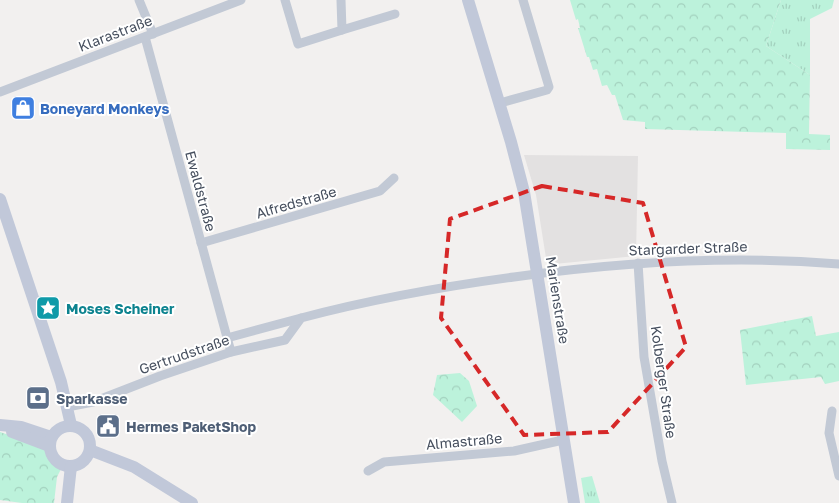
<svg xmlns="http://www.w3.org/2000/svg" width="839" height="503" viewBox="0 0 839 503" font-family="'Golos Text',sans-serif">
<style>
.education{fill:#e3e1e1}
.grass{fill:url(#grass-tufts)}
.forest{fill:url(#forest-crowns)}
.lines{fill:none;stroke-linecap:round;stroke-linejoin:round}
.street{stroke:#c2c9d5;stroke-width:9}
.secondary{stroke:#c1c8d9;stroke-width:12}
.marked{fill:none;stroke:#d62828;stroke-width:4;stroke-dasharray:10 6;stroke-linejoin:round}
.labels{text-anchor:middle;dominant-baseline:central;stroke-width:4;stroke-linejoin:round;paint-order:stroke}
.street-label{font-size:14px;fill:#464f5e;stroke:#fff}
.shop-label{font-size:14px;font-weight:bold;fill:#366cbe;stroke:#fff;text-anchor:start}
.culture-label{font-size:14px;font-weight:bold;fill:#0d838f;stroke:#fff;text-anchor:start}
.service-label{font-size:14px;font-weight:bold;fill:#4e5e75;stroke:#fff;text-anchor:start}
</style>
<defs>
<pattern id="grass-tufts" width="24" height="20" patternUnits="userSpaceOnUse" patternTransform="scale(1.25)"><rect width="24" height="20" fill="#bcf2db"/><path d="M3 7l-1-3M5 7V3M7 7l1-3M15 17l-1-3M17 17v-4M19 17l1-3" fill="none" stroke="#a3d1be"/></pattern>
<pattern id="forest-crowns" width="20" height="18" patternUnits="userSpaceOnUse" patternTransform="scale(1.25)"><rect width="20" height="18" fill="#bcf2db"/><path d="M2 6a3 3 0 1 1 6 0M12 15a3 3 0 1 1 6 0" fill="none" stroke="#a3d1be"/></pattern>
</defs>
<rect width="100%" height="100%" fill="#f2f0ef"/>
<path class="education" d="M524,155L638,156L636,256L554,264L548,262L546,258L536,195Z"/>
<g class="grass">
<path d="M781,0H834L832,8L810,19V75L766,46Z"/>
<path d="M592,476L600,503H585L581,478Z"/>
</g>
<g class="forest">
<path d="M570,0H781L766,46L810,75L809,134L830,135V150L786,149V133L645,129V122L623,120L615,95H612L607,85L602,86L597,69L593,70L589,57H587L578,28H580L578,19L576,20Z"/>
<path d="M812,316L816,336L839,332V381L825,384L821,377L746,385L740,330Z"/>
<path d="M460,373L469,381L477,406L462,422L433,395L437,375Z"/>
<path d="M0,432L45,447L49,460L61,469L57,477L54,503H22L0,500Z"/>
</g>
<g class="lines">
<g class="street">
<path d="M139,0L153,34"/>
<path d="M285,0L298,44L342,30L341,0"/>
<path d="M342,30L395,14"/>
<path d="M145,37L231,352"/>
<path d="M0,92L241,0"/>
<path d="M500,103L547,90L549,87L523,0"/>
<path d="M201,243L380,191L394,178"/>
<path d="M638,263L644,357L662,461L672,503"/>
<path d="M227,338L301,318"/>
<path d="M67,407L93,402L160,376L231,352L285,340L301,318C373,299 440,287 514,277C622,262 730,255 839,264"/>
<path d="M832,411L829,433L839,476"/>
<path d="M368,471L384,462L514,451L563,440"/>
</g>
<g class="secondary">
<path d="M468,0L511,142L524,192L574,503"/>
<path d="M0,199L61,382L71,425"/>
<path d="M0,425L21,427L51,437"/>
<circle cx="70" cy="446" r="20"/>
<path d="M12,432L49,446"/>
<path d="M90,450L134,467L192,503"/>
<path d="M67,503L71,466"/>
</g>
</g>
<path class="marked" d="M542,186L643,203L686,347L608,432L524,435L441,318L450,219Z"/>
<defs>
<symbol id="shop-square" viewBox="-11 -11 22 22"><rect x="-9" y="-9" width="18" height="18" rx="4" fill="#3f7fe0" stroke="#fff"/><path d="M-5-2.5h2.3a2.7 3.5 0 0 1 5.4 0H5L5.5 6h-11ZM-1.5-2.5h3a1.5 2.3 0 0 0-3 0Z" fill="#fff"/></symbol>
<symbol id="sight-square" viewBox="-11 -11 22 22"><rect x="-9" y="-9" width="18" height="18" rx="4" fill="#0f9aa8" stroke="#fff"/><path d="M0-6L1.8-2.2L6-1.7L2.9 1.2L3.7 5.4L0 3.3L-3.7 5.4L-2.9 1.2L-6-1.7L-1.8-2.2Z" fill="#fff"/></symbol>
<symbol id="bank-square" viewBox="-11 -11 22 22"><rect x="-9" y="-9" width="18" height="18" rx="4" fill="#5c6f8a" stroke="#fff"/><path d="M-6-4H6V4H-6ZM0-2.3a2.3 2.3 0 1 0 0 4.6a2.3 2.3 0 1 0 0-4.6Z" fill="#fff"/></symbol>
<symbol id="civic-square" viewBox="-11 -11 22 22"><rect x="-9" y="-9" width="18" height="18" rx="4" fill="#5c6f8a" stroke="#fff"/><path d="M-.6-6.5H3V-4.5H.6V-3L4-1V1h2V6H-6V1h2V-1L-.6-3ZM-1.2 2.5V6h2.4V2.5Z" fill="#fff"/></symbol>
</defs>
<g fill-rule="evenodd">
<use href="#shop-square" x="9" y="94" width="28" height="28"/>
<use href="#sight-square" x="34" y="294" width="28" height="28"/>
<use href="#bank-square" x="24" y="384" width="28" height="28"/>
<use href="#civic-square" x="94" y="412" width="28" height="28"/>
</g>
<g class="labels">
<g class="street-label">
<text transform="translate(115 33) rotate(-21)">Klarastraße</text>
<text transform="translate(201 191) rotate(75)">Ewaldstraße</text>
<text transform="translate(296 202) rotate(-16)">Alfredstraße</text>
<text transform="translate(688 248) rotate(-2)">Stargarder Straße</text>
<text transform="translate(558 300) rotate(81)">Marienstraße</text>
<text transform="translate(184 354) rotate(-19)">Gertrudstraße</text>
<text transform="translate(664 382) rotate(82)">Kolberger Straße</text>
<text transform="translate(464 441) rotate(-5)">Almastraße</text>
</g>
<g class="shop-label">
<text x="40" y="108">Boneyard Monkeys</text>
</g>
<g class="culture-label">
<text x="66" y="308">Moses Scheiner</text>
</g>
<g class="service-label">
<text x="56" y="398">Sparkasse</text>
<text x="126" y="426">Hermes PaketShop</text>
</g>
</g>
</svg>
